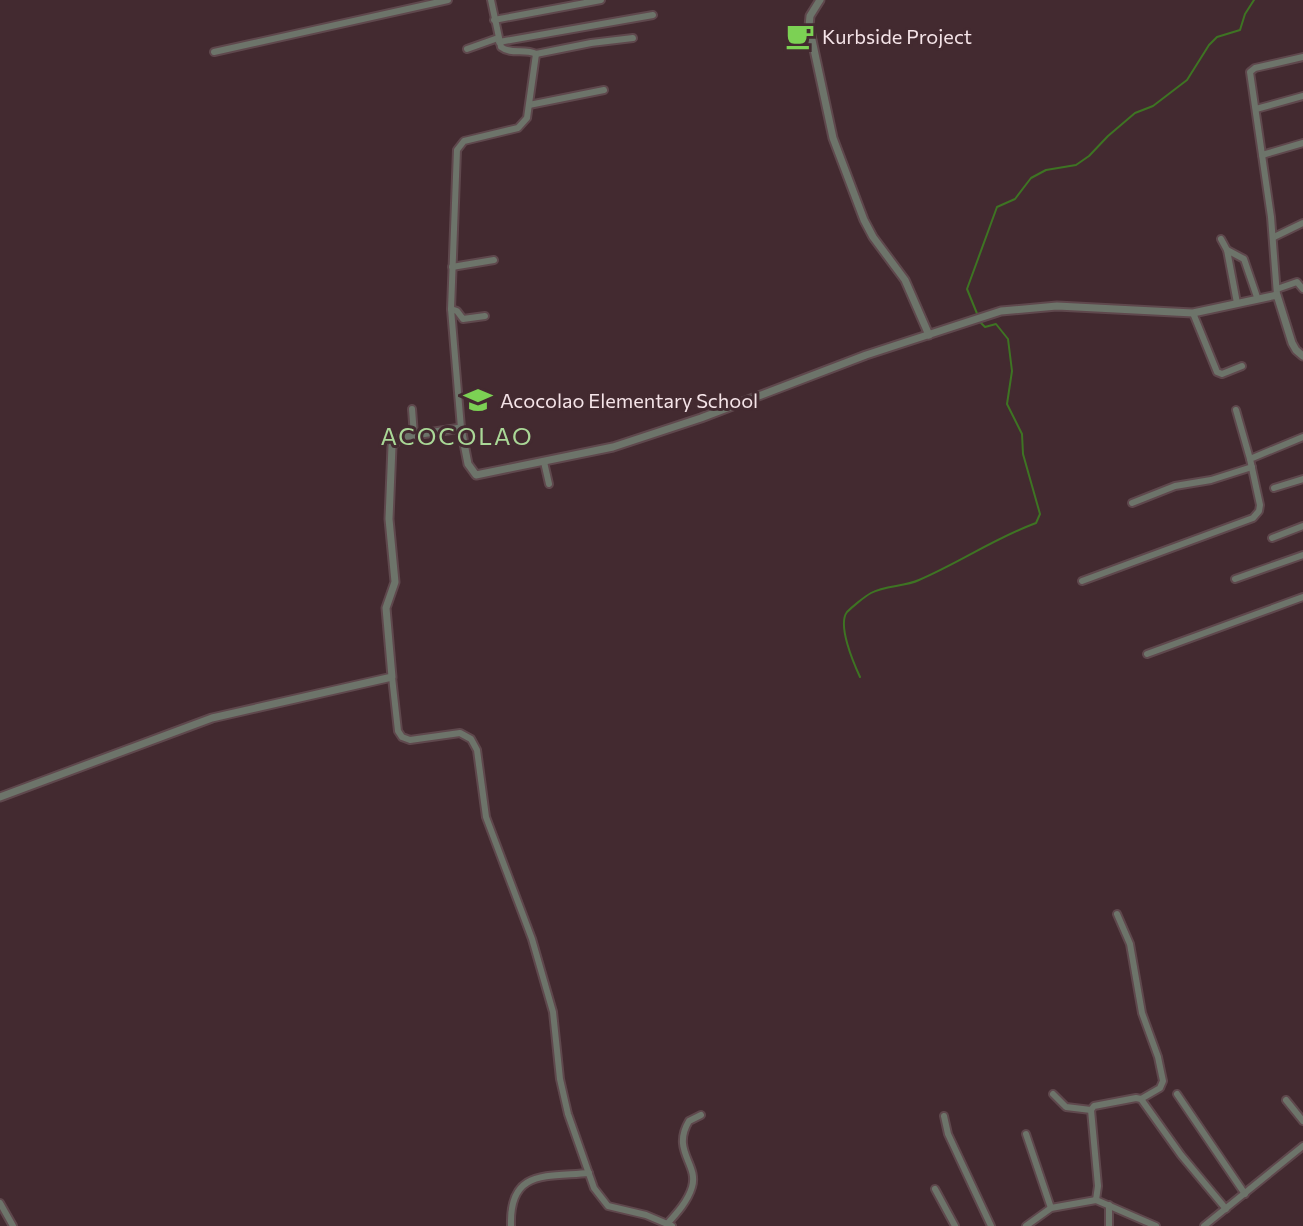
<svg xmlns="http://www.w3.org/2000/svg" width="1303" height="1226" viewBox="0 0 1303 1226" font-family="Commissioner,sans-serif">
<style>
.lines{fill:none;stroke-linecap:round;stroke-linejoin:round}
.stream{stroke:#3e7423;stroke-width:2}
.minor-casing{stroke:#5f484d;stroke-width:10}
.tertiary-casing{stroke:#5f484d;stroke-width:11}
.minor{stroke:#6d746a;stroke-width:6}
.tertiary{stroke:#6d746a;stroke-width:7}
.labels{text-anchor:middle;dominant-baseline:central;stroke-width:6;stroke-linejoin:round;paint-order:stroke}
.poi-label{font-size:20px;fill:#f5e4e8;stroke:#432a30;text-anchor:start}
.quarter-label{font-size:24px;letter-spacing:2px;fill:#aad897;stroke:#432a30}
</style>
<rect width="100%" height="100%" fill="#432a30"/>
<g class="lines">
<g class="stream">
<path d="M978,316L967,289L997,207L1015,199L1031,178L1046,170L1076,165L1089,156L1108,136L1135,113L1153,106L1187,80L1209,45L1217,37L1240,30L1245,14L1254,0"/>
<path d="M860,677C854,664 837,625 847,612C852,607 864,597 871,593C885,585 904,587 919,580C959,563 995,538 1036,523L1040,514L1023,454L1022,434L1007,404L1012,371L1008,339L996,324L985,327L980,322"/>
</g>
<defs>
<g id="minor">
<path d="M494,20L601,0"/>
<path d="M499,42L653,15"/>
<path d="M467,49L498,38"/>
<path d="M214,52L448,0"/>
<path d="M536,54L591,43L633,38"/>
<path d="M529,105L604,90"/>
<path d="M1256,109L1303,96"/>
<path d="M1262,155L1303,143"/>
<path d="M1274,237L1303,223"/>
<path d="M1221,239L1227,250L1237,303"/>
<path d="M1227,250L1244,259L1257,297"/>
<path d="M452,267L494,260"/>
<path d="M1277,289L1297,282L1303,289"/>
<path d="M1277,295L1271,217L1250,72L1255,68L1303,57"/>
<path d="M451,309L457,311L463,319L485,316"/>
<path d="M1193,313L1217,372L1222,374L1242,366"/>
<path d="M412,409L414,435"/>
<path d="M1236,410L1250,459"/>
<path d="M461,428L451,309L457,150L464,141L518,128L527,118L536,54C525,48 511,55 501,47L491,0"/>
<path d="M544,462L549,484"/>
<path d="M1274,488L1303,479"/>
<path d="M1132,503L1175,486L1211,480L1252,467"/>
<path d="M1272,538L1303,526"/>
<path d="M1235,579L1303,555"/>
<path d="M1082,581L1253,518L1259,511L1260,505L1250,459L1303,437"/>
<path d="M1147,654L1303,597"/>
<path d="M392,677L398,731L402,737L410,740L460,733L471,739L477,750L486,817L532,939L553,1012L560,1079L568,1114L594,1188L608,1206L646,1215L672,1226"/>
<path d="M1117,914L1130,944L1142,1013L1158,1057L1163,1081L1160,1088L1141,1099"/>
<path d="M1053,1094L1066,1107L1091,1110"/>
<path d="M1177,1094L1245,1194"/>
<path d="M1286,1100L1303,1121"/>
<path d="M944,1116L948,1134L991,1226"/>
<path d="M1026,1134L1051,1208"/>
<path d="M935,1189L955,1226"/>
<path d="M1096,1200L1098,1186L1091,1110L1094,1106L1136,1098L1141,1099L1181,1155L1226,1209"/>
<path d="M0,1203L13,1226"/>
<path d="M1109,1205V1226"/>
<path d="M667,1224C677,1213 688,1201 692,1187C699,1164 671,1151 689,1121L701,1115"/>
<path d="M511,1226C509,1169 546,1177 589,1173"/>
<path d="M1026,1226L1051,1208L1096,1200L1156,1226"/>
<path d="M1204,1226L1303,1146"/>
</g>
<g id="tertiary">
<path d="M820,0L810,16L809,26L833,138L864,220L873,237L905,280L929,335"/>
<path d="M0,797L212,718L392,677L386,608L395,582L389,519L392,446L401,437L461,428L468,464L476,475L613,447L701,418L866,355L1001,311L1057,306L1193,313L1277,295L1292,343L1296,350L1303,356"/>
</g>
</defs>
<use href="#minor" class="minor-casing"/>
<use href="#tertiary" class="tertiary-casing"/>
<use href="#minor" class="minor"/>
<use href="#tertiary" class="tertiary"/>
</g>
<defs>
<symbol id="cafe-bare" viewBox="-9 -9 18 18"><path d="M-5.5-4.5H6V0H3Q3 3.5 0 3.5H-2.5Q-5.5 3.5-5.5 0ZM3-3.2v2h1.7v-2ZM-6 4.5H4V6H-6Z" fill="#7cd154" stroke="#432a30" stroke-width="2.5" paint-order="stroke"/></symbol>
<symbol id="school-bare" viewBox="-9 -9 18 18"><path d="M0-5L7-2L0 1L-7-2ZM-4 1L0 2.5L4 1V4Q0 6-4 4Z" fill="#7cd154" stroke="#432a30" stroke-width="2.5" paint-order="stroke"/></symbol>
</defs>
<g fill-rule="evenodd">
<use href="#cafe-bare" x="780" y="16" width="40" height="40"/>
<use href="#school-bare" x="458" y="380" width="40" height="40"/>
</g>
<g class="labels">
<g class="poi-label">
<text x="822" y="36">Kurbside Project</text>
<text x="500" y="400">Acocolao Elementary School</text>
</g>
<g class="quarter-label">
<text x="457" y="435">ACOCOLAO</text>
</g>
</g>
</svg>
